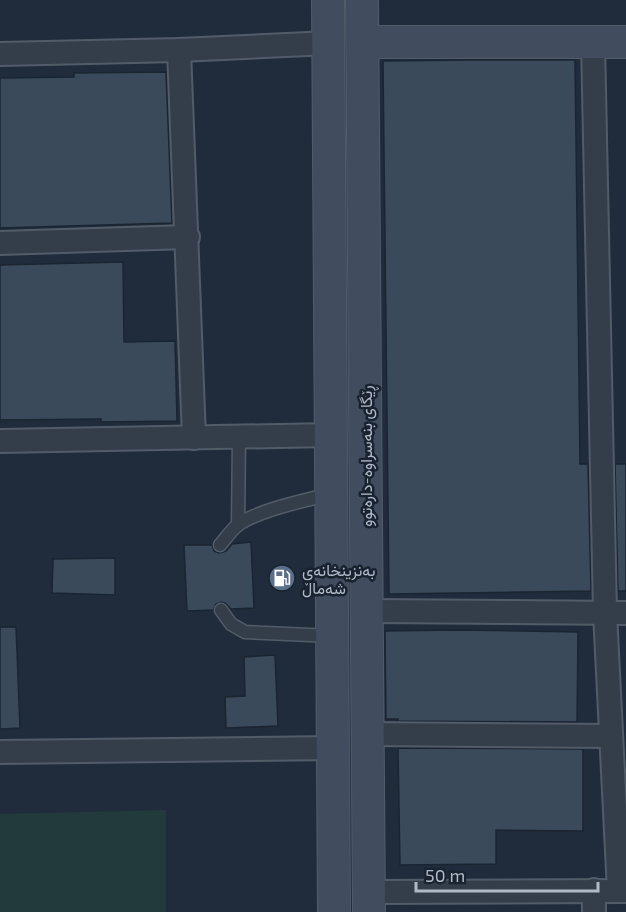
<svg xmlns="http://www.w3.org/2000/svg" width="626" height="912" viewBox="0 0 626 912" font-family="'Exo 2',Vazirmatn,sans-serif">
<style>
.green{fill:#223a3c}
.building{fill:#3b4a5b;stroke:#1b2532;stroke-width:1.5}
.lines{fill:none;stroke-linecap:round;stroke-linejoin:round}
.lane-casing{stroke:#525c69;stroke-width:15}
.street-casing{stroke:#525c69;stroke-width:26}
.secondary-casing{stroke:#525c69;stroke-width:34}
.lane{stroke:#343e4b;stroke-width:12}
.street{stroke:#343e4b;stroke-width:22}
.secondary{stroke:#414d5f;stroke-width:32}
.labels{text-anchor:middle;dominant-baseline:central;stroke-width:5;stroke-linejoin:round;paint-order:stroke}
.street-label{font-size:16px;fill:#afb9c8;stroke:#192330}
.poi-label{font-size:16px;fill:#afb9c8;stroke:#192330;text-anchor:start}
</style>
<rect width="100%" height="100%" fill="#202c3b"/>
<path class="green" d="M166,810V912H0V814Z"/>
<g class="building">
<path d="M467,60H575L580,464H588L591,591L389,594L383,61Z"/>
<path d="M166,72L172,223L0,228V78L74,77V73Z"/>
<path d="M123,262L124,342L175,341L177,421L101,422V419L0,420V265Z"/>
<path d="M615,464H626V591H618Z"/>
<path d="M251,542L254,608L231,609L225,603L221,602L216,604L213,610L187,611L184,545H212L214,551L219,553L226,551L232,544Z"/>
<path d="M115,558V595L52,593L53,559Z"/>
<path d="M0,627H16L20,728L0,729Z"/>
<path d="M458,630L578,632L577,722L398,721V719H386L385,631Z"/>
<path d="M275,655L278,726L226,728L225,697L245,696L244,657Z"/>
<path d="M398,748L583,749V831L496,830V864L400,865Z"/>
</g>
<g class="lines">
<defs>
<g id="lane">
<path d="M238,525L239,438"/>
<path d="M220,545C226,538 232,529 239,524C262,509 304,501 330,494"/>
<path d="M221,610L231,624L245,632L332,636"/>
</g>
<g id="street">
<path d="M593,43L605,613L619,891"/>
<path d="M179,50L194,438"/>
<path d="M0,54L179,50L329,43"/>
<path d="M0,243L188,237"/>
<path d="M0,441L331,435"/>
<path d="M366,611L626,613"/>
<path d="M368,734L611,736"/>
<path d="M0,752L333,748"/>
<path d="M369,892L626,891"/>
<path d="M594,912V890"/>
</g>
<g id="secondary">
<path d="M328,0L334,912"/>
<path d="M362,0L369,912"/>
<path d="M363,42H626"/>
</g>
</defs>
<use href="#lane" class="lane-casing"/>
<use href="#street" class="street-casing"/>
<use href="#secondary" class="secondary-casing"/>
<use href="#lane" class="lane"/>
<use href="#street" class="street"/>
<use href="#secondary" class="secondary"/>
</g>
<defs>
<symbol id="fuel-disc" viewBox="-11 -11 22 22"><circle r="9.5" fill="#5c6f8a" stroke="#192330"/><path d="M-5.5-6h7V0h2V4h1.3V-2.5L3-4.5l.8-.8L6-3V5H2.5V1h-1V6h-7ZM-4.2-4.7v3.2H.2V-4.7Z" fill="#fff"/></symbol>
</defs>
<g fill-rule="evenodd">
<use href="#fuel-disc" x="267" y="563" width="30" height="30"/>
</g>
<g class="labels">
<g class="street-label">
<text transform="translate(365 456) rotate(-90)">ڕێگای بنەسراوە-دارەتوو</text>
</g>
<g class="poi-label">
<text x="302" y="569">بەنزینخانەی<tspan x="302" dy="18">شەماڵ</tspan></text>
</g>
</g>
<path d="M416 882v9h182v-9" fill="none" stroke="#afb9c8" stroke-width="3"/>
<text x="425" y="882" font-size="18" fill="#afb9c8" stroke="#192330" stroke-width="4.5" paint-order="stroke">50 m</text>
</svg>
